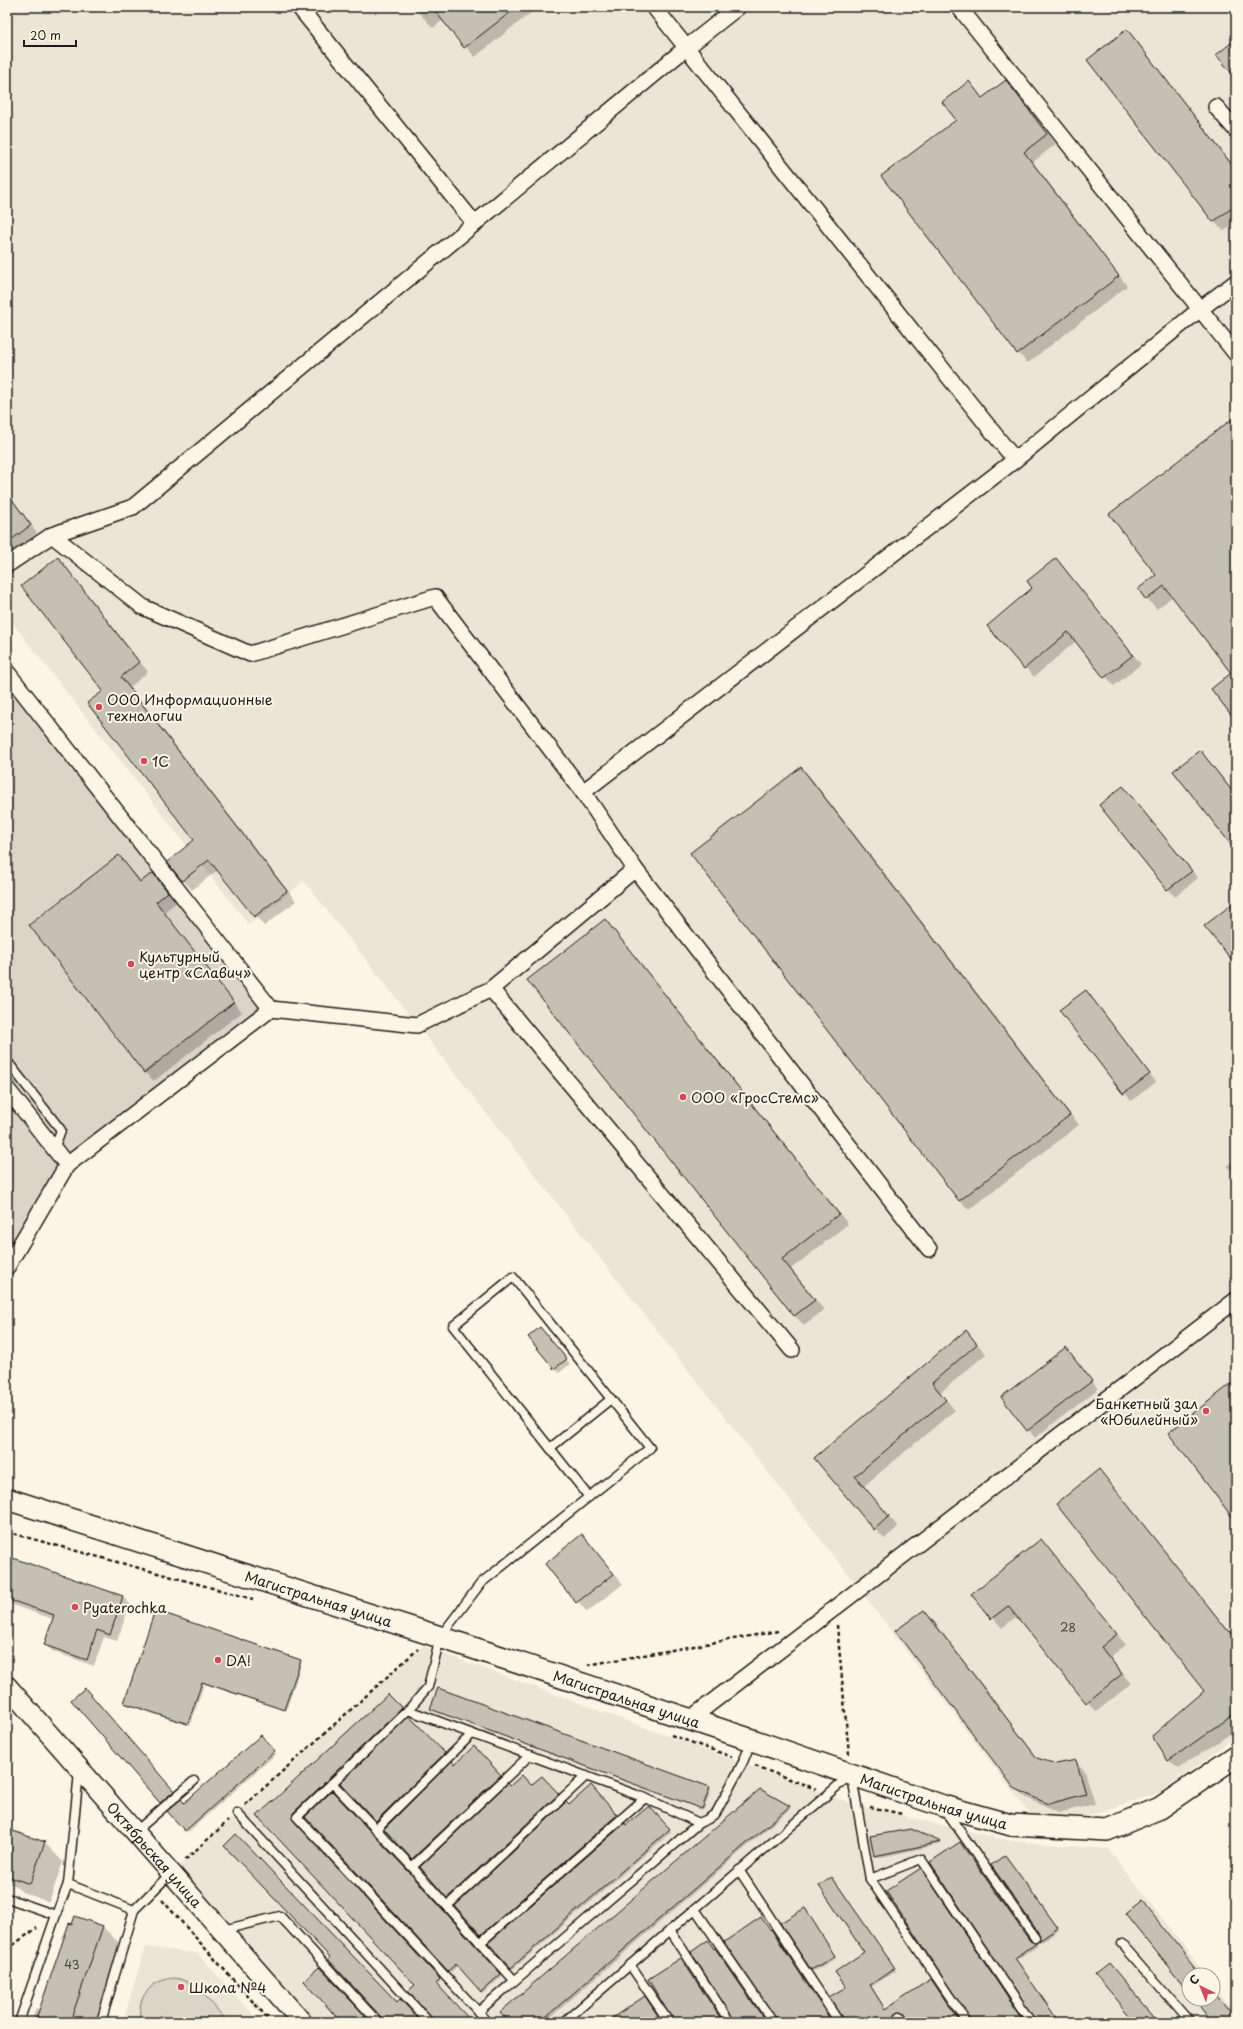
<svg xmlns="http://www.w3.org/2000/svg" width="1243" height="2029" viewBox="0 0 1243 2029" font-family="'Playpen Sans',sans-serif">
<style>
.built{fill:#ebe5d6}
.green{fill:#dbd5c8;stroke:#7c7872}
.shadow{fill:#0003}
.building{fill:#c4c0b3;stroke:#1c1c1c}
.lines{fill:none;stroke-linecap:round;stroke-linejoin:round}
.service-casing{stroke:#1c1c1c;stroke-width:11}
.minor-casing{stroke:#1c1c1c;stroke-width:18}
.tertiary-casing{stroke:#1c1c1c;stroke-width:22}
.secondary-casing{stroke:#1c1c1c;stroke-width:24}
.path{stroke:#1c1c1c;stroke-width:2.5;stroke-dasharray:4 3;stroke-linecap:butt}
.service{stroke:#fcf5e5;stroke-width:8}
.minor{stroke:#fcf5e5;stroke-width:15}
.tertiary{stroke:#fcf5e5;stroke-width:19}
.secondary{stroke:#fcf5e5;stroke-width:21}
.poi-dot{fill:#d1495b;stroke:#fcf5e5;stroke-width:1.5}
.labels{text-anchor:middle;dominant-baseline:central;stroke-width:4;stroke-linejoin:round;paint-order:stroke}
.number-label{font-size:12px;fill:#464542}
.poi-label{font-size:14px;fill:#1c1c1c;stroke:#fcf5e5;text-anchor:start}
.street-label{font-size:14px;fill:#1c1c1c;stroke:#fcf5e5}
</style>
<rect width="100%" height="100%" fill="#fcf5e5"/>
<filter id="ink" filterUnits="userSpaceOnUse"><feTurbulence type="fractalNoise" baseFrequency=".025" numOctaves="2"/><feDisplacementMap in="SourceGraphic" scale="8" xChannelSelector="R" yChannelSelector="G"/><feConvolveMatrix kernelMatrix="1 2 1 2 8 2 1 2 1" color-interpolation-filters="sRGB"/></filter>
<g filter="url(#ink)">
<g class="built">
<path d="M7,7H1236V1298L859,1588L304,881L249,925L7,616Z"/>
<path d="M1236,1300V1735L1207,1759L1161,1792L1098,1813L1038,1825L860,1590Z"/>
<path d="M423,1646L856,1805L1011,1841L1108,1849L1206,1975H1189V1999H1213V1984L1236,2014V2022H303L171,1873Z"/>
<path d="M145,1947L197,1953L260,2022H123Z"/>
</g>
<g class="green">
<path d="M7,673L270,1009L66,1165L7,1266Z"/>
<path d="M175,1978C197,1981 213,2006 228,2022H141C135,1998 151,1979 175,1978Z"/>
</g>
<g class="shadow">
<path d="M414,7H538L475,57L443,20L433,28Z"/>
<path d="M1127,30L1136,40L1236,169V222L1224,231L1214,222L1089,60Z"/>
<path d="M1006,82L1015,91L1056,144L1033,162L1127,286L1028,363L1018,353L957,120L969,83L983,99Z"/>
<path d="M1236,421V718L1233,673L1173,596L1157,609L1147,599Z"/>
<path d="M7,492L37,533L7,555Z"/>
<path d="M58,559L67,568L148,672L130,687L296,901L264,926L218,870L192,890L183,880L196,841L104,691Z"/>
<path d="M1056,559L1141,664L1114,686L1076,641L1034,677L989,626L1034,588Z"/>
<path d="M1200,751L1236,795V849Z"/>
<path d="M801,768L811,778L1079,1125L969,1210L959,1200Z"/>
<path d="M1123,787L1198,878L1175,897L1101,805Z"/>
<path d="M119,856L142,882L153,874L162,883L177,902L164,912L242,1012L154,1081L144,1072Z"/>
<path d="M604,920L614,930L848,1224L791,1269L824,1310L804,1325L795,1316L529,980Z"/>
<path d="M1086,991L1156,1082L1131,1101L1061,1010Z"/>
<path d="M1236,1158V1177L1227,1166Z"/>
<path d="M540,1328L570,1364L559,1373L529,1337Z"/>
<path d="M966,1331L986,1354L940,1393L955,1410L864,1486L898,1527L884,1539L815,1459Z"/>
<path d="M1066,1348L1098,1389L1035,1438L1002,1397Z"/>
<path d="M1099,1471L1236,1640V1730L1178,1769L1169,1760L1205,1691Z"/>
<path d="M582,1535L623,1584L587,1612L546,1564Z"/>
<path d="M1041,1540L1126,1645L1110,1657L1131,1684L1096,1712L1017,1616L1002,1628L973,1594Z"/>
<path d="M8,1558L123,1597L130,1604L117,1641L104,1637L94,1666L52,1651L45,1644L53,1619L7,1603Z"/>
<path d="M924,1611L933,1620L1039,1760L1056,1765L1075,1761L1085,1771L1095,1804L1058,1813L1025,1797L1015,1787Z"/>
<path d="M156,1612L300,1660L302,1662L286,1711L204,1684L190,1726L127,1705L125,1703Z"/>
<path d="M87,1691L175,1794L163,1804L72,1700Z"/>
<path d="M388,1695L403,1711L295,1815L294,1823L441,1981L437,1985L471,2022H435L416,1985L258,1816Z"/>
<path d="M431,1709L709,1788L711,1790L704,1810Z"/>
<path d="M409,1718L446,1756L379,1822L341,1783Z"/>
<path d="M261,1736L276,1754L188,1832L169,1811L184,1804Z"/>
<path d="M474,1748L502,1778L415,1860L385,1829Z"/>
<path d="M542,1777L560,1797L450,1899L421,1867L510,1787L531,1786Z"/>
<path d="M591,1787L619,1818L483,1936L456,1906Z"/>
<path d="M790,1806L791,1808L545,2022H510Z"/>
<path d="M649,1807L671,1832L513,1969L490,1943Z"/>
<path d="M306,1817L410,1874L502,1976L483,1993L458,1965L451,1972Z"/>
<path d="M7,1830L45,1843L63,1862L49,1902L22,1892L16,1886L7,1883Z"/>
<path d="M911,1830L942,1844L877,1858L875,1856L871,1837Z"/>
<path d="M1007,1858L1059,1930L1042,1942L1040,1935Z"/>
<path d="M931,1862L1031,1942L1038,1946L1016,1960L1058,2022H1037Z"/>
<path d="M834,1880L896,1971L871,1987L886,2010L931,1980L960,2022H911L906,2014L902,2012L896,2018L898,2022H845L847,1987L865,1952Z"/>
<path d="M806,1911L836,1958L814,1971L782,1923Z"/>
<path d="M103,1927L123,1947L97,2022H31L36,2008L41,2010Z"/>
<path d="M681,1959L683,1961L723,2022H674Z"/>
</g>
<g class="building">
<path d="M432,7H517L464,48Z"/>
<path d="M1127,29L1236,170V205L1213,222L1087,60Z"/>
<path d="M1236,39V78L1216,55Z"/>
<path d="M1006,80L1047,134L1024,152L1119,276L1017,354L881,176L956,120L942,102L969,81L982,98Z"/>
<path d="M1236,416V721L1211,689L1231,673L1164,586L1146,600L1138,589L1156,575L1109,514Z"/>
<path d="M7,493L31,525L7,543Z"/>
<path d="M58,557L139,662L121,677L287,891L254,917L209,860L182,881L167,862L194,840L87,703L103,691L21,586Z"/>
<path d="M1056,558L1133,655L1104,678L1068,632L1024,669L987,626L1032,588L1027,581Z"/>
<path d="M1200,750L1236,796V851L1173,771Z"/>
<path d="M801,767L1070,1115L959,1201L690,853Z"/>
<path d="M1123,786L1192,871L1167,890L1099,805Z"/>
<path d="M119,855L140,882L153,873L168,892L156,902L234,1002L144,1073L29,925Z"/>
<path d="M1236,901V965L1204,926Z"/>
<path d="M605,919L839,1214L782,1259L815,1300L794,1316L527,980Z"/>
<path d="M1086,990L1150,1074L1123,1094L1059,1010Z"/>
<path d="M540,1327L567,1359L554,1369L528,1337Z"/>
<path d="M966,1330L977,1344L932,1383L946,1400L855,1476L889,1516L874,1530L814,1458Z"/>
<path d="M1066,1347L1092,1381L1027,1431L1001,1397Z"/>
<path d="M1236,1380V1522L1168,1433Z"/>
<path d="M1099,1469L1236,1641V1713L1168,1761L1152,1736L1204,1691L1056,1504Z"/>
<path d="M582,1534L614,1574L576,1603L545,1564Z"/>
<path d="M1041,1539L1117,1634L1101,1647L1122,1674L1086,1703L1008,1606L991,1619L971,1594Z"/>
<path d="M7,1556L123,1596L110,1635L97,1630L87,1660L44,1645L54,1615L7,1599Z"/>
<path d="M155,1610L301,1660L284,1710L202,1682L188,1724L124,1703Z"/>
<path d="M924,1610L1037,1758L1056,1764L1076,1760L1086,1794L1048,1804L1014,1788L895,1631Z"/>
<path d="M85,1688L174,1791L160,1803L71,1700Z"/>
<path d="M438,1688L710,1787L702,1809L430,1709Z"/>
<path d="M388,1694L402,1708L293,1813L292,1819L440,1979L436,1983L472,2022H434L408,1991L415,1985L257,1816Z"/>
<path d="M409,1716L445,1753L376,1821L340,1783Z"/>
<path d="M261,1735L275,1751L185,1831L167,1811L181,1799L184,1803Z"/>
<path d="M474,1746L501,1775L412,1859L384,1829L452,1761L455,1764Z"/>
<path d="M522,1775L531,1785L542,1776L559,1794L447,1898L420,1867L508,1783L510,1786Z"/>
<path d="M591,1785L617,1815L481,1935L455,1906L566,1802L569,1805Z"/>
<path d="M760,1789L790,1806L540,2022H509L500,2012Z"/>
<path d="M332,1791L408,1871L501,1974L481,1992L456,1964L448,1971L305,1817Z"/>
<path d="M649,1806L670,1829L511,1968L488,1943L625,1823L626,1825Z"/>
<path d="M7,1829L45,1842L30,1884L7,1876Z"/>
<path d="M911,1829L941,1842L874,1856L870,1836Z"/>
<path d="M236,1834L397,2002L400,1999L422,2022H383L382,2018L328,1959L330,1957L224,1846Z"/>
<path d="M960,1842L1030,1941L1037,1943L1015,1958L1059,2022H1036L930,1862Z"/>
<path d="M1005,1855L1058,1928L1039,1941L1040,1935L991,1865Z"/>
<path d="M921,1868L1024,2022H972L886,1891Z"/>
<path d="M832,1877L895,1968L870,1985L885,2009L931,1979L960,2022H909L905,2013L900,2011L895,2014L897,2022H844L829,1997L846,1987L835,1972L864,1952L819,1886Z"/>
<path d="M1142,1901L1201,1975H1189V1993L1126,1914Z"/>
<path d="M805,1908L835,1956L811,1970L780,1923Z"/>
<path d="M75,1916L103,1926L70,2022H35L69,1923L72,1924Z"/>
<path d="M761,1917L770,1930L771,1929L832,2022H778L724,1942Z"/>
<path d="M708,1940L714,1949L715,1948L766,2022H735L691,1952Z"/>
<path d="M681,1958L723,2022H674L648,1979Z"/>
<path d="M1109,1963L1159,2022H1136L1095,1974Z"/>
<path d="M319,1967L371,2022H341L304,1981Z"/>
<path d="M1213,1990L1236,2019V2022H1212L1194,1999H1213Z"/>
<path d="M645,1996L662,2022H606Z"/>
</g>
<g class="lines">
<defs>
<g id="service">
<path d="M7,1061L61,1130L54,1149"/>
<path d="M589,1497L453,1326L513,1277L611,1399"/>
<path d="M408,1710L645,1798L699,1823L708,1819L716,1813L743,1762L752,1740"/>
<path d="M852,1777L870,1879L967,2022"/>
<path d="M332,1783L412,1867L514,1980"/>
<path d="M946,1811L1035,1938"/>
<path d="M237,1813L429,2022"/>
<path d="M376,1829L472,1734"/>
<path d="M135,1832L194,1781"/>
<path d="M412,1867L530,1755"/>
<path d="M739,1870L839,2022"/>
<path d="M870,1879L921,1859L1031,2022"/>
<path d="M68,1884L134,1910"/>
<path d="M7,1898L56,1915L68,1884L79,1772"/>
<path d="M447,1906L586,1776"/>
<path d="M695,1909L773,2022"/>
<path d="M223,1930L280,1916L378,2022"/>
<path d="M670,1930L730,2022"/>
<path d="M480,1943L645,1798"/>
<path d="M1122,1944L1190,2022"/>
<path d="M630,1965L669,2022"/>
<path d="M478,2012L699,1823"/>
<path d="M900,2016L904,2022"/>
<path d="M19,2022L56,1915"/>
<path d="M101,2022L134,1910L171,1873"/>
<path d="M488,2022L297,1817L408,1710L428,1687L440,1637L481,1583L650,1448L611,1399L550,1448"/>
<path d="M564,2022L849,1776"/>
</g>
<g id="minor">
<path d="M299,7L475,224"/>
<path d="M654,7L1015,460"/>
<path d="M959,7L1236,354"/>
<path d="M1216,107L1236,130"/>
<path d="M52,535L143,607L250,654L435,597L583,792"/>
<path d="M7,565L52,535L133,507L686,48L738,7"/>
<path d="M7,672L271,1009L67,1165L7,1267"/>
<path d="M491,989L792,1350"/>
<path d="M271,1009L417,1025L491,989L635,869"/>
<path d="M7,1089L67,1165"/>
<path d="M929,1249L635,869L583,792L1015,460L1199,310L1236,282"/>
<path d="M690,1719L1236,1300"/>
</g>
<g id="tertiary">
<path id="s1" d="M7,1686L302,2022"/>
</g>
<g id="secondary">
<path id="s2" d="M7,1499L440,1637L752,1740L943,1806L1011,1825L1107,1830L1160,1808L1236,1756"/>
</g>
</defs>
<use href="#service" class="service-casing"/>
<use href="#minor" class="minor-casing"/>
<use href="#tertiary" class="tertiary-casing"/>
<use href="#secondary" class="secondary-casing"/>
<g class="path">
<path d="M7,1478L12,1479"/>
<path d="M7,1532L253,1599"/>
<path d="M837,1625L849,1754"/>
<path d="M588,1665L778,1631"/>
<path d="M671,1735L732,1757"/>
<path d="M755,1766L816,1789"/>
<path d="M245,1805L418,1649"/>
<path d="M870,1807L902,1814"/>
<path d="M185,1860L228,1821"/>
<path d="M162,1900L271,2022"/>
<path d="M7,1949L37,1928"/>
</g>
<use href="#service" class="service"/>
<use href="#minor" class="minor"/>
<use href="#tertiary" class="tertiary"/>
<use href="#secondary" class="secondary"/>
</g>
</g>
<g class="poi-dot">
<circle cx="99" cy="707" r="4"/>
<circle cx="144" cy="761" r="4"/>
<circle cx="131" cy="964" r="4"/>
<circle cx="683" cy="1097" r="4"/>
<circle cx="1206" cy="1411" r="4"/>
<circle cx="75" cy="1607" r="4"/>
<circle cx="218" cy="1660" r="4"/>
<circle cx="181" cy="1987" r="4"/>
</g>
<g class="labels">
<g class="number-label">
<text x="1068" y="1627">28</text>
<text x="72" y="1964">43</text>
</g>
<g class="poi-label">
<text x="107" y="699">ООО Информационные<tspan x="107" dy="16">технологии</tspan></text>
<text x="152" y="761">1С</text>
<text x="139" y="956">Культурный<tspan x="139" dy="16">центр «Славич»</tspan></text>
<text x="691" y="1097">ООО «ГросСтемс»</text>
<text x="1198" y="1403" text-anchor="end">Банкетный зал<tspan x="1198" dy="16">«Юбилейный»</tspan></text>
<text x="83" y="1607">Pyaterochka</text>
<text x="226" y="1660">DA!</text>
<text x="189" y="1987">Школа №4</text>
</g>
<g class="street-label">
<text stroke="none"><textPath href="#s2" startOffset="327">Магистральная улица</textPath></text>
<text stroke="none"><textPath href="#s2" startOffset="651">Магистральная улица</textPath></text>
<text stroke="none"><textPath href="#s2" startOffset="975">Магистральная улица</textPath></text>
<text stroke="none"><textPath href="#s1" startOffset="224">Октябрьская улица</textPath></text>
</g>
</g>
<rect width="1243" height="2029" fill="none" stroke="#fcf5e5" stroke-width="24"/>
<rect x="12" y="12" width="1219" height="2005" fill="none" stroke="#1c1c1c" stroke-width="1.5" filter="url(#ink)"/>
<g transform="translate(1201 1987) rotate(317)"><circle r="19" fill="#fcf5e5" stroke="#a29e95"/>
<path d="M0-3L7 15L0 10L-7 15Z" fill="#d1495b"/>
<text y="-6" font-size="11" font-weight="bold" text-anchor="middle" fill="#1c1c1c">С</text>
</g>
<path d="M24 40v6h52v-6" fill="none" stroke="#1c1c1c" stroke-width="2"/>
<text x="30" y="40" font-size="12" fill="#1c1c1c" stroke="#fcf5e5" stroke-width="3" paint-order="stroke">20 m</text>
</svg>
